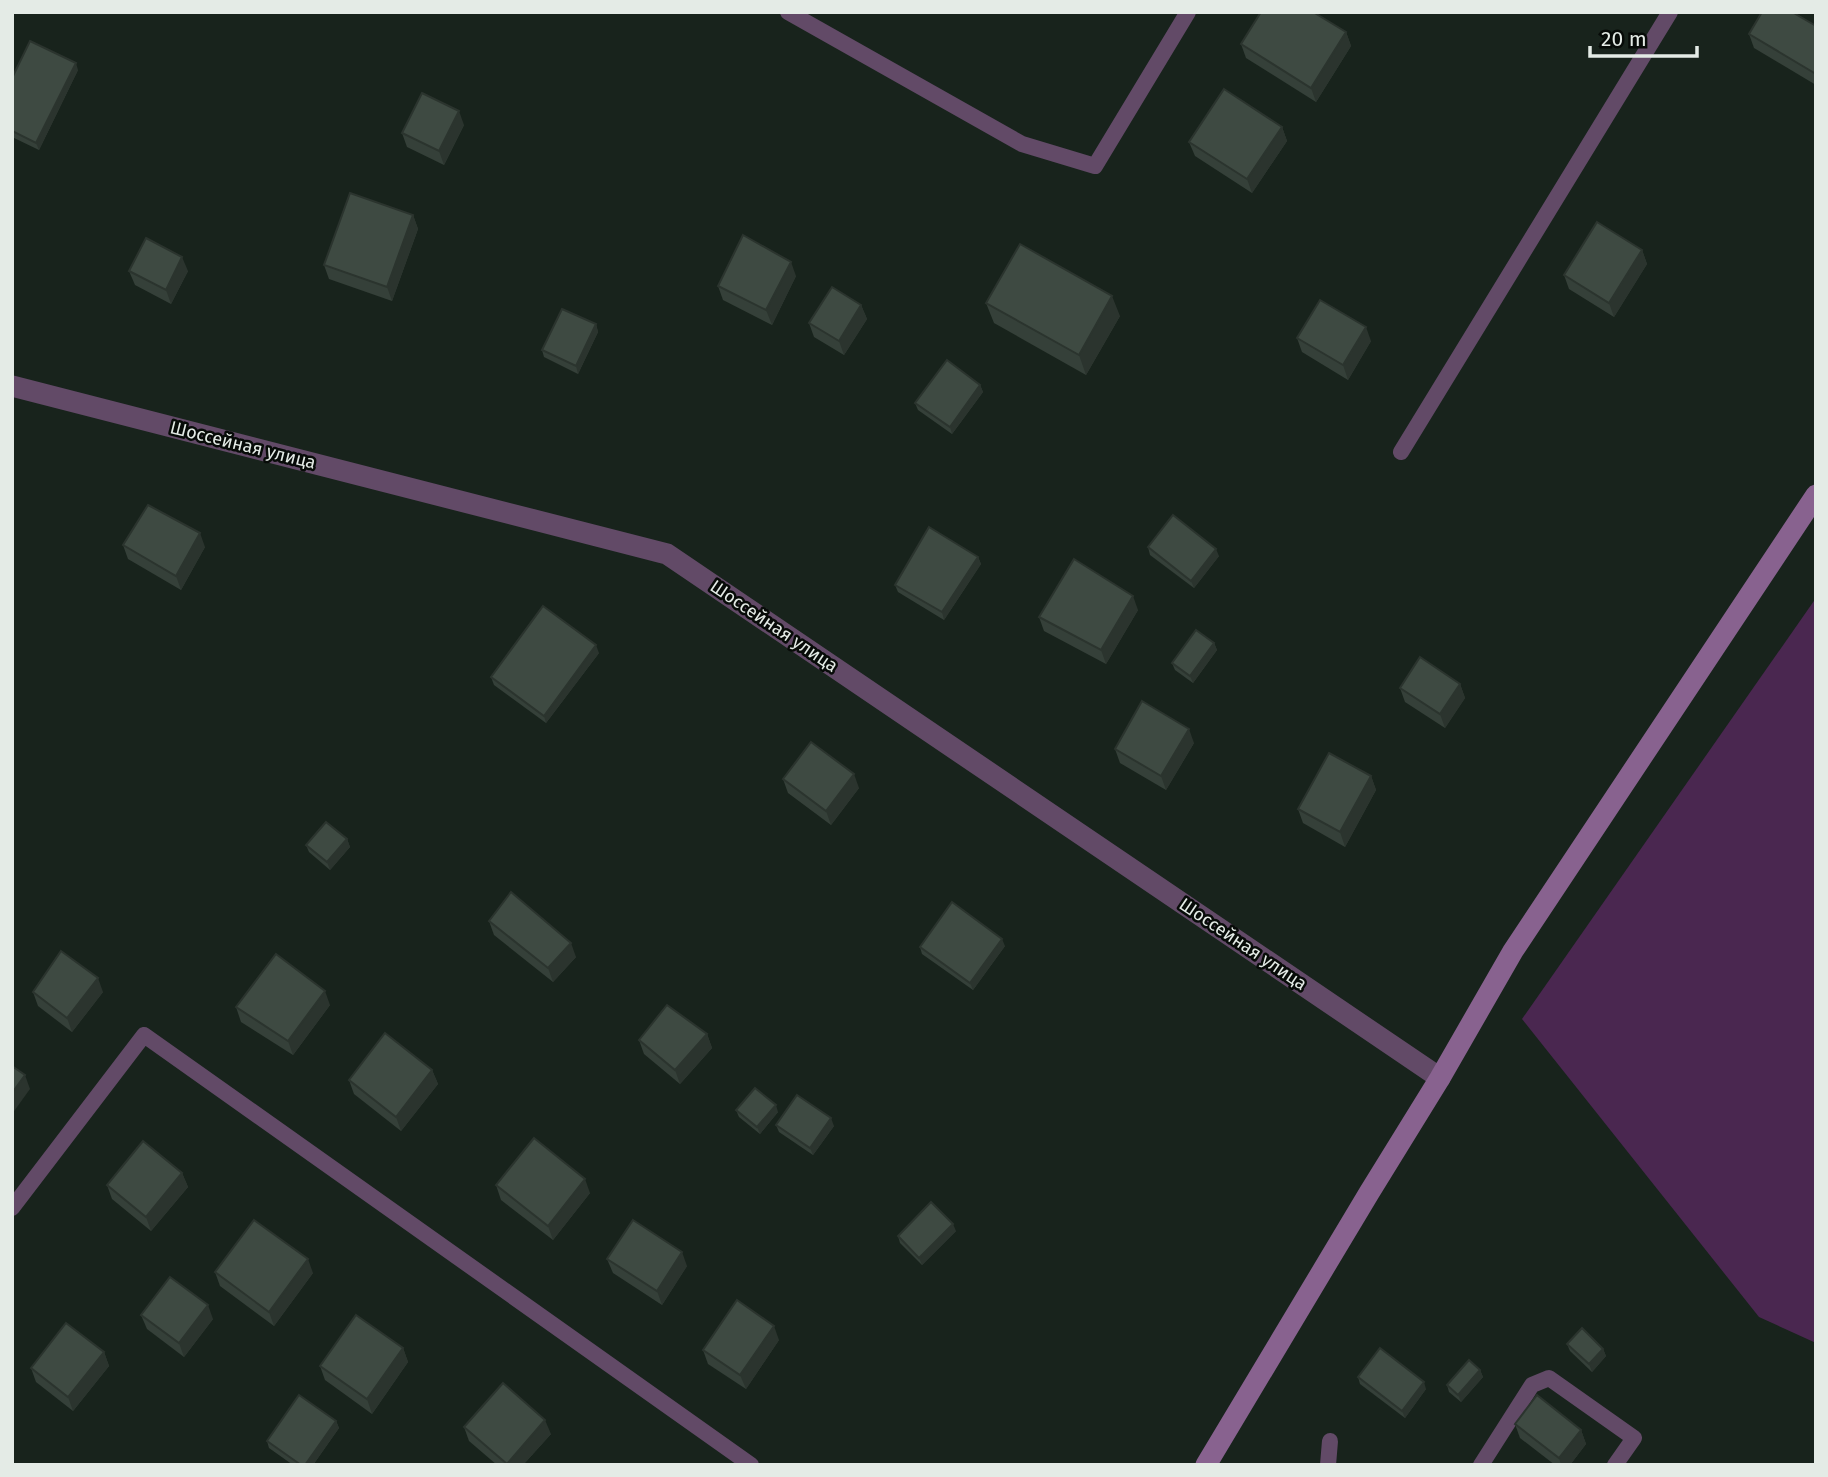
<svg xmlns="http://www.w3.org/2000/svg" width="1828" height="1477" viewBox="0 0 1828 1477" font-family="'Fira Sans',sans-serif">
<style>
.green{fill:#4a2750}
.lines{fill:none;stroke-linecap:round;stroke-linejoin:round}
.lane{stroke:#624a67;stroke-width:16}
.street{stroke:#624a67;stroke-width:21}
.secondary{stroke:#88628f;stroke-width:21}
.wall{fill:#354039}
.shaded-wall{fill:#2b342e}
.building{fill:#3e4a42;stroke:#2b342e;stroke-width:2}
.labels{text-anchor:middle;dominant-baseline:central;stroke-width:5;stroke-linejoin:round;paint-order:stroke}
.street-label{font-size:18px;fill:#e4ebe6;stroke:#070b08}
</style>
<rect width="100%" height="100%" fill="#18231c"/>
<path class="green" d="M1816,598V1343L1759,1317L1522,1019Z"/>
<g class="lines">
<g class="lane">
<path d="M788,12L1022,144L1095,166L1188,12"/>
<path d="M1401,452L1670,12"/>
<path d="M12,1208L144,1035L751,1465"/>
<path d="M1328,1465L1330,1441"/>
<path d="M1481,1465L1532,1385L1549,1378L1634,1438L1615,1465"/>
</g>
<path class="street" d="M12,386L667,554L1440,1078"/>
<path class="secondary" d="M1206,1465L1369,1193L1440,1078L1513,951L1816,495"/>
</g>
<g class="wall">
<path d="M1816,26V85L1754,48L1749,34Z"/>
<path d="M1346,32L1351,46L1316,102L1246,58L1241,44Z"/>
<path d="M78,70L39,150L12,137V78Z"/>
<path d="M464,125L444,165L407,147L402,133Z"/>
<path d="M1282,127L1287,141L1252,193L1195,156L1189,142Z"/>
<path d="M413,215L418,229L392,301L329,279L324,265Z"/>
<path d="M1642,250L1647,264L1614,317L1569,289L1564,275Z"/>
<path d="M129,271H188L171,304L135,285Z"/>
<path d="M796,276L772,325L723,300L718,286Z"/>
<path d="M986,303L1120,316L1086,375L994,323Z"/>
<path d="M861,305L867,319L844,355L814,337L809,323Z"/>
<path d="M596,324L598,332L578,374L544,357L542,350Z"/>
<path d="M1297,338L1371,341L1348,380L1302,352Z"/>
<path d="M980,385L983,392L952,434L918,410L915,403Z"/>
<path d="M123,545L205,547L181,590L128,559Z"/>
<path d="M1148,547L1219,556L1194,588L1150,555Z"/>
<path d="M978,557L981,564L944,620L898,592L895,585Z"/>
<path d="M1138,610L1106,664L1044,631L1039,617Z"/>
<path d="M1214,643L1217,650L1193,683L1175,670L1172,663Z"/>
<path d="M599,653L546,723L494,685L491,677Z"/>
<path d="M1460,684L1465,698L1445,728L1405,702L1400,688Z"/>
<path d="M1194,743L1166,790L1120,763L1115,749Z"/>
<path d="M1371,776L1376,790L1345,847L1303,823L1298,809Z"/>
<path d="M783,779L859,788L831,825L788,793Z"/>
<path d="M347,839L350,847L330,870L309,852L306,845Z"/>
<path d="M489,921L576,957L553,982L494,935Z"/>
<path d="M1005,946L973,990L922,954L920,947Z"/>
<path d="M33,992H103L72,1032L38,1006Z"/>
<path d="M330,1005L293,1055L241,1022L236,1007Z"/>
<path d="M707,1034L712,1048L680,1084L644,1054L639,1040Z"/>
<path d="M432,1070L438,1084L401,1131L354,1094L349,1080Z"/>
<path d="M736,1110L778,1112L760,1134L739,1117Z"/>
<path d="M776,1125L834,1126L813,1155L779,1132Z"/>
<path d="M182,1173L188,1187L151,1231L112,1199L107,1185Z"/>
<path d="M496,1185L590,1193L553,1240L501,1200Z"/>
<path d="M956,1231L922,1265L900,1243L898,1236Z"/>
<path d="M607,1259L687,1266L662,1305L613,1273Z"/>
<path d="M215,1272L313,1273L274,1326L220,1286Z"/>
<path d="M141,1315L213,1319L184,1357L147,1329Z"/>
<path d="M779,1340L746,1389L708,1364L703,1350Z"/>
<path d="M1567,1344L1603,1349L1606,1356L1592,1372L1570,1351Z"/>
<path d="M403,1348L408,1362L372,1414L325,1380L320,1366Z"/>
<path d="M104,1352L109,1366L73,1411L36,1382L31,1368Z"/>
<path d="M1480,1370L1483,1377L1461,1402L1449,1392L1447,1385Z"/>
<path d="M1358,1377L1426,1389L1405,1418L1360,1384Z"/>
<path d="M336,1421L339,1428L313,1465H293L269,1448L267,1441Z"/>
<path d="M1515,1424L1581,1430L1586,1444L1570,1465H1555L1520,1438Z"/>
<path d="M464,1427L551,1434L523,1465H497L469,1441Z"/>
</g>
<g class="shaded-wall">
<path d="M1346,32L1351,46L1316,102L1311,88Z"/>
<path d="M76,63L78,70L39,150L36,143Z"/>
<path d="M459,111L464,125L444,165L439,151Z"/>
<path d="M1282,127L1287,141L1252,193L1247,179Z"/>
<path d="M413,215L418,229L392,301L387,287Z"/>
<path d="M1642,250L1647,264L1614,317L1609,303Z"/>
<path d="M182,257L188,271L171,304L166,290Z"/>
<path d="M791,262L796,276L772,325L766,310Z"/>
<path d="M1112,296L1120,316L1086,375L1079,355Z"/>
<path d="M861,305L867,319L844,355L839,341Z"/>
<path d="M596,324L598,332L578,374L576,366Z"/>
<path d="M1366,327L1371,341L1348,380L1343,365Z"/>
<path d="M980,385L983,392L952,434L950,427Z"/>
<path d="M200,533L205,547L181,590L176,576Z"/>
<path d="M1216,549L1219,556L1194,588L1191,581Z"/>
<path d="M978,557L981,564L944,620L942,612Z"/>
<path d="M1133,596L1138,610L1106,664L1101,650Z"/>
<path d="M1214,643L1217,650L1193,683L1190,676Z"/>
<path d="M596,645L599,653L546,723L544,716Z"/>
<path d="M1460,684L1465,698L1445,728L1440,714Z"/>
<path d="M1189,729L1194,743L1166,790L1161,776Z"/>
<path d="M854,774L859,788L831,825L826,811Z"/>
<path d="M1371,776L1376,790L1345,847L1340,832Z"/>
<path d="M347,839L350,847L330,870L327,862Z"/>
<path d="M1002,939L1005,946L973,990L970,983Z"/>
<path d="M571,943L576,957L553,982L548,968Z"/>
<path d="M98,978L103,992L72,1032L67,1018Z"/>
<path d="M325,991L330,1005L293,1055L288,1041Z"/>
<path d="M707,1034L712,1048L680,1084L675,1070Z"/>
<path d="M432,1070L438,1084L401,1131L396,1117Z"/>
<path d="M25,1075L30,1089L12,1114V1093Z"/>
<path d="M776,1105L778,1112L760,1134L757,1127Z"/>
<path d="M831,1118L834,1126L813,1155L810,1148Z"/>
<path d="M182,1173L188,1187L151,1231L146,1217Z"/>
<path d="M585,1179L590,1193L553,1240L548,1226Z"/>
<path d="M953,1224L956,1231L922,1265L919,1258Z"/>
<path d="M682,1252L687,1266L662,1305L657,1291Z"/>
<path d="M308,1259L313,1273L274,1326L269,1312Z"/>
<path d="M208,1305L213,1319L184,1357L179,1343Z"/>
<path d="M774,1326L779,1340L746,1389L740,1375Z"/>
<path d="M403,1348L408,1362L372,1414L367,1399Z"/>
<path d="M1603,1349L1606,1356L1592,1372L1589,1364Z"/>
<path d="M104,1352L109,1366L73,1411L68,1397Z"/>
<path d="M1480,1370L1483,1377L1461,1402L1458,1395Z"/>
<path d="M1424,1382L1426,1389L1405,1418L1402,1411Z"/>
<path d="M545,1420L551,1434L523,1465H507Z"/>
<path d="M336,1421L339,1428L313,1465H305Z"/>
<path d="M1581,1430L1586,1444L1570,1465H1561L1559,1458Z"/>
</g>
<g class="building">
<path d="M1261,12H1313L1346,32L1311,88L1241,44Z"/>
<path d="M1762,12H1792L1816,26V74L1749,34Z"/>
<path d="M30,41L76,63L36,143L12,131V78Z"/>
<path d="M1224,89L1282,127L1247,179L1189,142Z"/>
<path d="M422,93L459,111L439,151L402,133Z"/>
<path d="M350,193L413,215L387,287L324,265Z"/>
<path d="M1597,222L1642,250L1609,303L1564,275Z"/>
<path d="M743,235L791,262L766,310L718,286Z"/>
<path d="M146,238L182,257L166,290L129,271Z"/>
<path d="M1020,244L1112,296L1079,355L986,303Z"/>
<path d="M832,287L861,305L839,341L809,323Z"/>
<path d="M1320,300L1366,327L1343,365L1297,338Z"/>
<path d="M562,309L596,324L576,366L542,350Z"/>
<path d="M947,360L980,385L950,427L915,403Z"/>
<path d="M148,505L200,533L176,576L123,545Z"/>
<path d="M1173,515L1216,549L1191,581L1148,547Z"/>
<path d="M929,527L978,557L942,612L895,585Z"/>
<path d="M1074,559L1133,596L1101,650L1039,617Z"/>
<path d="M543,606L596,645L544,716L491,677Z"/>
<path d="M1196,630L1214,643L1190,676L1172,663Z"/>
<path d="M1420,657L1460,684L1440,714L1400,688Z"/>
<path d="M1142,701L1189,729L1161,776L1115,749Z"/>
<path d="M811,742L854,774L826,811L783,779Z"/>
<path d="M1329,753L1371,776L1340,832L1298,809Z"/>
<path d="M326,822L347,839L327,862L306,845Z"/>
<path d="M511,892L571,943L548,968L489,921Z"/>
<path d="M952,902L1002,939L970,983L920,947Z"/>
<path d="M61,951L98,978L67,1018L33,992Z"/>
<path d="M276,954L325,991L288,1041L236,1007Z"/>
<path d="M667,1005L707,1034L675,1070L639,1040Z"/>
<path d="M385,1033L432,1070L396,1117L349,1080Z"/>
<path d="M12,1066L25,1075L12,1093Z"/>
<path d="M755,1088L776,1105L757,1127L736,1110Z"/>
<path d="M797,1095L831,1118L810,1148L776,1125Z"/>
<path d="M534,1138L585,1179L548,1226L496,1185Z"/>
<path d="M143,1141L182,1173L146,1217L107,1185Z"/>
<path d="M931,1202L953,1224L919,1258L898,1236Z"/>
<path d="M254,1220L308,1259L269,1312L215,1272Z"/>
<path d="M633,1220L682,1252L657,1291L607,1259Z"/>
<path d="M170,1277L208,1305L179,1343L141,1315Z"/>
<path d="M737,1300L774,1326L740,1375L703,1350Z"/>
<path d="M356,1315L403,1348L367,1399L320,1366Z"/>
<path d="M66,1323L104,1352L68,1397L31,1368Z"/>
<path d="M1582,1328L1603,1349L1589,1364L1567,1344Z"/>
<path d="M1380,1348L1424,1382L1402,1411L1358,1377Z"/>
<path d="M1469,1360L1480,1370L1458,1395L1447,1385Z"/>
<path d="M503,1383L545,1420L507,1464L464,1427Z"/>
<path d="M299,1395L336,1421L305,1465H301L267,1441Z"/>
<path d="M1537,1395L1581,1430L1559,1458L1515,1424Z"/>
</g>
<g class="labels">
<g class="street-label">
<text transform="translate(243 445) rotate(14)">Шоссейная улица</text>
<text transform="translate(774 626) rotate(34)">Шоссейная улица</text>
<text transform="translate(1243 944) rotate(34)">Шоссейная улица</text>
</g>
</g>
<rect width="1828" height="1477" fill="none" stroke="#e4ebe6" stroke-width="28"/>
<path d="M1590 46v10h107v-10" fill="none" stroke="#e4ebe6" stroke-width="3.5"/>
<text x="1601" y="46" font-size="21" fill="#e4ebe6" stroke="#070b08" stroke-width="5" paint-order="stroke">20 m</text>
</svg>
